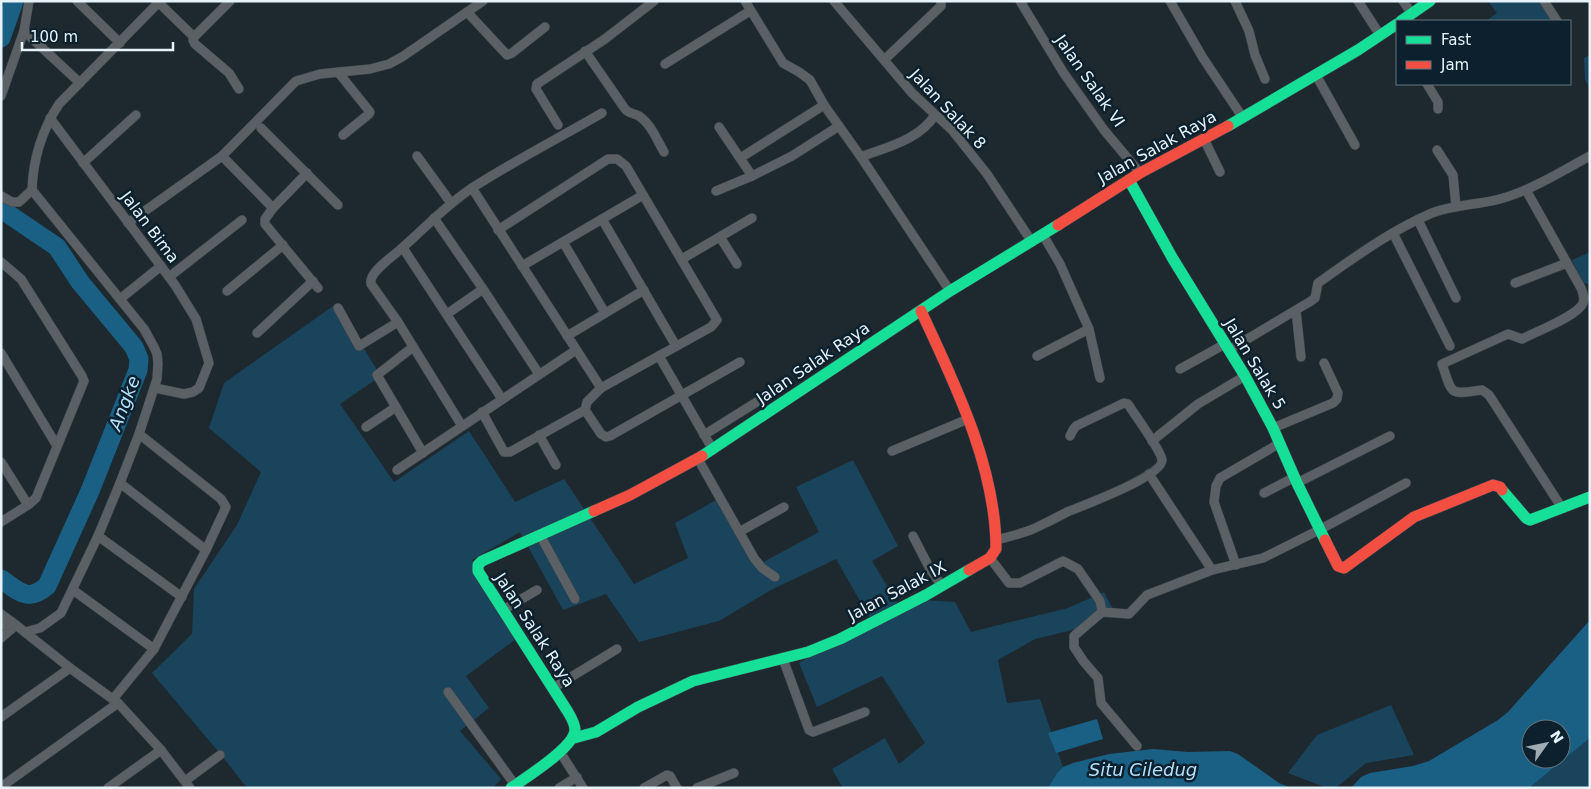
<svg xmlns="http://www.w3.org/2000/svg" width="1591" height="789" viewBox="0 0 1591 789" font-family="'DejaVu Sans',sans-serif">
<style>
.green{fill:#19445b}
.water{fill:#196084;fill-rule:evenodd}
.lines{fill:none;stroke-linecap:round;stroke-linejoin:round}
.river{stroke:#196084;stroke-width:19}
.street-casing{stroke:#3c444a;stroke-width:10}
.fast-casing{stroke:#3c444a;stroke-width:12}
.jam-casing{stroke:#3c444a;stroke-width:12}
.street{stroke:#5a6063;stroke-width:9}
.fast{stroke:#16e098;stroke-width:11}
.jam{stroke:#f24e42;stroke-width:11}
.labels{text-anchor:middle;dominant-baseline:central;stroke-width:5;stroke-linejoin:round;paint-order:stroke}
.street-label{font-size:16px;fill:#e6f3fb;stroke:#0c212d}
.water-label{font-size:18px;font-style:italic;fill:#b4dffb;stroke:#0c212d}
</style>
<rect width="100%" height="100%" fill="#1e292f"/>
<g class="green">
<path d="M1488,1H1544L1552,21H1486L1497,13Z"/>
<path d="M1590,55V88L1585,80L1584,58Z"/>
<path d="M1590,252V284L1583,283L1572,260Z"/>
<path d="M336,304L381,376L340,404L394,482L469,431L515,502L564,479L634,584L688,558L675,523L720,498L758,565L819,532L796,487L853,460L898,546L872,561L903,612L923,600L955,602L971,632L1068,608L1104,592L1115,613L1081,628L1035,639L998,660L1007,703L1040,699L1063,767L1057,773L1048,788H843L832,769L885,738L899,764L925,743L882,676L817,707L799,663L872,622L836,559L771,590L719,621L639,642L606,594L563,610L520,532L472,560L519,637L466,676L489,708L460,731L501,779L493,788H247L222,756L152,673L192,634L194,589L237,525L261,472L209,428L224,383Z"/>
<path d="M1391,705L1414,755L1366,763L1337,787L1327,788L1288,773L1317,735Z"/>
<path d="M1590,738V788H1529Z"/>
</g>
<g class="water">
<path d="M1590,620V738L1529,788H1351L1361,777L1370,773L1413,766L1429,761L1498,720L1508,712ZM1531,729H1561V759H1531Z"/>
<path d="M1097,719L1103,739L1056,753L1048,733Z"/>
<path d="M1153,749L1188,752L1230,751L1238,754L1279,783L1291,788H1048L1057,773L1063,767L1073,763L1109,754Z"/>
</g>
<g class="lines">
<g class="river">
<path d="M1,38L14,1"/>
<path d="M1,209L57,247L80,282L134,347L139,359L138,370L90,491L47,586C27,603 19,591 1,579"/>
</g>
<defs>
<g id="street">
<path d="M77,1L120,43"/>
<path d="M157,1L194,37L230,1"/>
<path d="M745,1L783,63L799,72L810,80L824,105L861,157L950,291"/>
<path d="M834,1L912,93L952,130L987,174L1032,242"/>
<path d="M1020,1L1063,72L1104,130L1140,173"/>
<path d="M1170,1L1203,58L1243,118"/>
<path d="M1235,1L1249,31L1255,55L1265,79"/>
<path d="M1358,1L1380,35"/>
<path d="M1403,1L1412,14"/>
<path d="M1544,1L1557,21"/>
<path d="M467,12L507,55L512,53L545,27"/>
<path d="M24,31L80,83"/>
<path d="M194,37L193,40L195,44L229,73L239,89"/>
<path d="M585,51L625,109C629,114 634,113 639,116C651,124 657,140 664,152"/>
<path d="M884,60L941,6V1"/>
<path d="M665,64L750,11"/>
<path d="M338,72L370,112L369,114L343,135"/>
<path d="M1316,75L1355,145"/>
<path d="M1427,84L1438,102V109"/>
<path d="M1,96L24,31L29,1"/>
<path d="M50,118L175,285L196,319L209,363L199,388L193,392L184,394L155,388"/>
<path d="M558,125L536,89L537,84L605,39L654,1"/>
<path d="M719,127L752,176"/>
<path d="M261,128L338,205"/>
<path d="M1204,139L1220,172"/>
<path d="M1437,150L1453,175L1456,207"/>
<path d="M745,155L824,105"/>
<path d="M222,156L273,208L265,219V224L318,288"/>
<path d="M417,156L451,203"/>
<path d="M861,157C887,147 919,140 935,115"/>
<path d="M83,163L136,115"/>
<path d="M472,188L601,388"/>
<path d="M32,190C33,160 42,130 59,104L160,1"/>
<path d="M1526,190L1581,288C1583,293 1585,298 1583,303C1578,316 1535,332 1522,339L1508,334L1442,364C1453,395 1448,395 1482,390L1489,395L1562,508"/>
<path d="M716,191L752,176L792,156L839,126"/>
<path d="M1,196L12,202H19L32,190"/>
<path d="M273,208L307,173"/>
<path d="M434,218L483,289L539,374"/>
<path d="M602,219L676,346"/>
<path d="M1418,220L1456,298"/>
<path d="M128,223L222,156L296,81L320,74L370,69L389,64L402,57L483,1"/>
<path d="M1393,233L1450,346"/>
<path d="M1043,235L1060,264L1089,329L1100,378"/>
<path d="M720,237L737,264"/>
<path d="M563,242L605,313"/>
<path d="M403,248L502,399"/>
<path d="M682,259L752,218"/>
<path d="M1,262L21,279L82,376L84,381L36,498L28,505L1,522"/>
<path d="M522,266L643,195"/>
<path d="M169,277L242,220"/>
<path d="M1515,283L1567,263"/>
<path d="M227,291L283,245"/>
<path d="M120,299L161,266"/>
<path d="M338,308L359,346L398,322"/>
<path d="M1296,311L1301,357"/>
<path d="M447,314L483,289"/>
<path d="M257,333L313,281"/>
<path d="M567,336L644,290"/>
<path d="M413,347L377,375L423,453"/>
<path d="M1229,350L1311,301L1315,298L1318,283C1355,257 1390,231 1432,213C1453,205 1475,205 1496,200C1529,192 1560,172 1590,156"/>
<path d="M1,353L57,446"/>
<path d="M659,356L713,450"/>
<path d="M1037,356L1089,329"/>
<path d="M1180,369L1225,344"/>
<path d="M585,410L601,434L606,437L610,436L740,362"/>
<path d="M482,412L504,452H510L585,410L587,402L601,388L711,327L717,320L626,166L617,159H608L498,230"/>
<path d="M462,426L398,322L371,284C368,272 394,256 402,248C425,228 446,205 472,188C514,161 559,138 602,113"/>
<path d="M366,427L396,407"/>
<path d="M1273,428L1333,403L1337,399L1338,393L1324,363"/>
<path d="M539,435L556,465"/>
<path d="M704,435L768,395"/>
<path d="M1152,441L1198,404L1245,376"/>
<path d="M892,451L968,419"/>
<path d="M698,459L754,558L762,568L775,577"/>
<path d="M1,462L28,505"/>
<path d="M397,470L576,350"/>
<path d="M1149,474L1212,570"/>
<path d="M120,483L206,550"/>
<path d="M1297,483L1390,436"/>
<path d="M1264,493L1295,477"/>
<path d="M739,532L784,507"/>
<path d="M540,535L575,599"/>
<path d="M98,536L182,597"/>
<path d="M913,536L930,569L942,586"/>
<path d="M996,540C1008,537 1021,534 1033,529C1044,524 1056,518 1067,512C1082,506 1163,476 1162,460C1161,450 1134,414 1128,404L1124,403L1076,426L1073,430L1070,436"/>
<path d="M990,558L1009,583H1020L1063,561L1078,569L1100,601L1102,612L1074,636V647L1084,662L1098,678L1101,703L1137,746"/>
<path d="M1236,565L1214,502L1216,486L1220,478L1280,443"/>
<path d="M73,590L154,649"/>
<path d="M503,610L537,590"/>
<path d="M1102,612L1129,614L1147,595L1212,570L1263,558L1321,529L1406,483"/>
<path d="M1,614L16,625L1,638"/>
<path d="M1,625H16L70,668L118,703L161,750L190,788"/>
<path d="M25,632L40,628L61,613L98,536L120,483L139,434L157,379L158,363L157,354L154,347L144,329L32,190"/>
<path d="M783,659L809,730L813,732L865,712"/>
<path d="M553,688L617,649"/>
<path d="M448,692L515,785"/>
<path d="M113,699L154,649L206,550L226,507L221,499L139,434"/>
<path d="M1,717L70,668"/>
<path d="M560,752L583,788"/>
<path d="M185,781L220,755"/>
<path d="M1,787L118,703"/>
<path d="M108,788L161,750"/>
<path d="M559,788L577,777"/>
<path d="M644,788L667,775L670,776L677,788"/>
<path d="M697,788L734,773"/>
</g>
<g id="fast">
<path d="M1401,21L1430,1"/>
<path d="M1228,126L1358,50L1397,24"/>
<path d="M1129,180L1173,259L1245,376L1273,428L1297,483L1325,540"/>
<path d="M702,456L950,291L1058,225"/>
<path d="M1502,490L1526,518L1530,520L1590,497"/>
<path d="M574,738L596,732L638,707L693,681L808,652L840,639L926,595L969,570"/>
<path d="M511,788C525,778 574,748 575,730C575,724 571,717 568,712L478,571V565L482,561L594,511"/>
</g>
<g id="jam">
<path d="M1058,225L1140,173L1228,126"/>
<path d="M921,311C955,384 996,467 996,549L990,558L969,570"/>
<path d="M594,511L630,495L702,456"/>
<path d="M1325,540L1338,566L1344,568L1414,517L1493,485L1500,487L1502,490"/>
</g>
</defs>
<use href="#street" class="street-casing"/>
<use href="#fast" class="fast-casing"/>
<use href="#jam" class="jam-casing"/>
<use href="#street" class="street"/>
<use href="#fast" class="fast"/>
<use href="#jam" class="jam"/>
</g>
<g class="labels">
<g class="street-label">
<text transform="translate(1090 81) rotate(55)">Jalan Salak VI</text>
<text transform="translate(948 109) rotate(47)">Jalan Salak 8</text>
<text transform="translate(1157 147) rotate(-29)">Jalan Salak Raya</text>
<text transform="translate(150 227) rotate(53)">Jalan Bima</text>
<text transform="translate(813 363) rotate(-34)">Jalan Salak Raya</text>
<text transform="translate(1255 364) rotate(59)">Jalan Salak 5</text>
<text transform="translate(897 591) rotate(-28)">Jalan Salak IX</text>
<text transform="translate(535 630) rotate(57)">Jalan Salak Raya</text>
</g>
<g class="water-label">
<text transform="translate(124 403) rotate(-69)">Angke</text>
<text x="1143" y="769">Situ Ciledug</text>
</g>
</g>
<rect width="1591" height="789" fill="none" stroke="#e6f3fb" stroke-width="5"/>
<rect x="1396" y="20" width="175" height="65" fill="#0c212d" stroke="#63757f"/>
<rect x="1406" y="36" width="25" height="8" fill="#16e098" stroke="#63757f"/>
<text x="1441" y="45" font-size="15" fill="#e6f3fb">Fast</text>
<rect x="1406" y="61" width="25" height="8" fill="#f24e42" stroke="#63757f"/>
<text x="1441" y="70" font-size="15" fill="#e6f3fb">Jam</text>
<g transform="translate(1546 744) rotate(57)"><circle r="24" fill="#0c212d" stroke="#63757f"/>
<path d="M0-4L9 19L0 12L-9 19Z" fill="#a0acb4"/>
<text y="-8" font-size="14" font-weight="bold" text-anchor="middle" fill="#e6f3fb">N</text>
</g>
<path d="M22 42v8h151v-8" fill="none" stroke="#e6f3fb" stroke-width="2.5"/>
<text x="30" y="42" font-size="15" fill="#e6f3fb" stroke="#0c212d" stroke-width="4" paint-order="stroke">100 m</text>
</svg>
